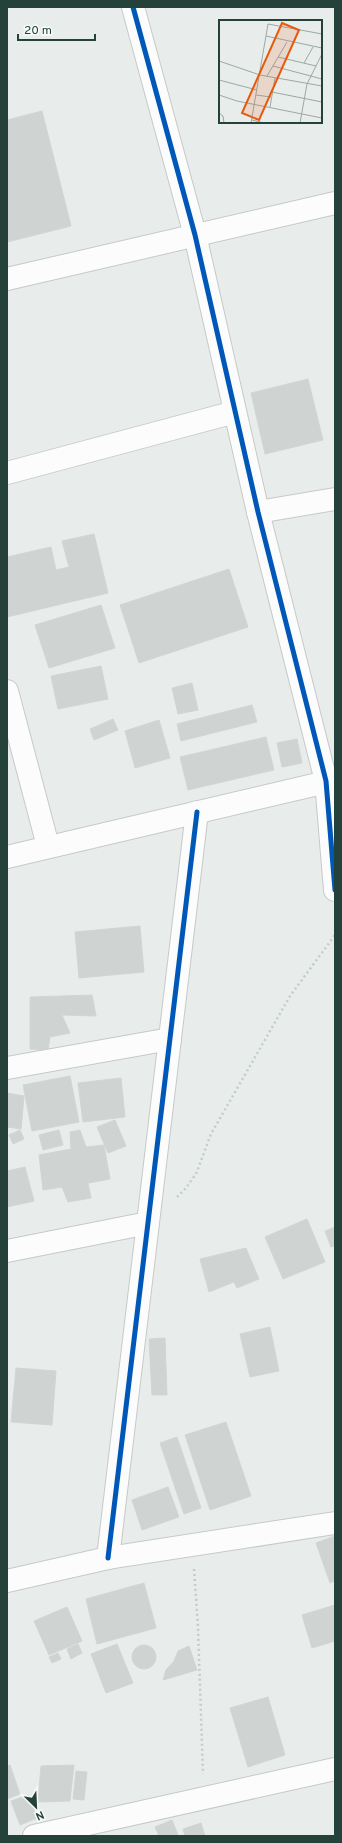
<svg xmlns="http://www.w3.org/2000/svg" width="342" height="1843" viewBox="0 0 342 1843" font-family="Overpass,sans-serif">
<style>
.building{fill:#cfd4d2;stroke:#d1d6d4}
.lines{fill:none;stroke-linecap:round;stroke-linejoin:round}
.minor-casing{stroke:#c5cac8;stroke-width:24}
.path{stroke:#c3ccca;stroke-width:2.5;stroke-dasharray:2 3;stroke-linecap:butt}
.minor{stroke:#fcfcfc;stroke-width:22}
.cycleway-casing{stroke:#f7fbf9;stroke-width:8}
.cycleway{stroke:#0057b8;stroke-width:5}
.inset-road{fill:none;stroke:#9aa9a4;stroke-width:1}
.view{fill:#e8590c;fill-opacity:0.15;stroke:#e8590c;stroke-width:2}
.inset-edge{fill:none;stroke:#24423a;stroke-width:2}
</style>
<rect width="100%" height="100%" fill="#e8edeb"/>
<g class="building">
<path d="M42,111L71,226L7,242V120Z"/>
<path d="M308,379L323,440L265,454L251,393Z"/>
<path d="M94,534L108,593L7,617V557L51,547L56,570L69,567L62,541Z"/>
<path d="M229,569L248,627L139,663L120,605Z"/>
<path d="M101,605L115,648L49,668L35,625Z"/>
<path d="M101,666L108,699L58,709L51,676Z"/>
<path d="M192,683L198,710L178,714L172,688Z"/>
<path d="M252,705L257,722L181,741L177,724Z"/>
<path d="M113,719L118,730L94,740L90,729Z"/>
<path d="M159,720L170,758L135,768L125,731Z"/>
<path d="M266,737L274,770L188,790L180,757Z"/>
<path d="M297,739L302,763L282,767L277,743Z"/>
<path d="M140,926L144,972L79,978L75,932Z"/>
<path d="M92,995L96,1016L62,1015L70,1033L50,1037L48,1050L30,1049V997Z"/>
<path d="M70,1076L79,1122L32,1131L23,1085Z"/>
<path d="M121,1078L125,1117L83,1122L78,1083Z"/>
<path d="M7,1093L24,1096L21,1129L7,1127Z"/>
<path d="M115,1120L126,1146L108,1153L97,1127Z"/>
<path d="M20,1130L24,1139L13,1144L9,1135Z"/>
<path d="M59,1130L63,1145L43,1150L39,1135Z"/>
<path d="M80,1130L86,1147L104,1145L110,1179L88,1183L91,1198L68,1202L62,1187L43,1190L39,1155L71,1149L70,1132Z"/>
<path d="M25,1167L34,1201L7,1207V1171Z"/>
<path d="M307,1219L325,1262L283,1279L265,1237Z"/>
<path d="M335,1227V1246L331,1247L325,1231Z"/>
<path d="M246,1248L259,1279L237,1288L234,1282L209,1292L200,1259Z"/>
<path d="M270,1327L279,1371L250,1377L240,1334Z"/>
<path d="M165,1338L167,1395H152L149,1339Z"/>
<path d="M16,1368L56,1371L52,1425L11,1422Z"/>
<path d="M226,1422L251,1496L210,1510L185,1435Z"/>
<path d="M177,1437L201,1508L184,1514L160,1443Z"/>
<path d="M168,1487L179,1517L142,1530L132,1500Z"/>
<path d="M335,1536V1581L330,1583L316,1543Z"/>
<path d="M144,1583L156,1628L97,1644L86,1599Z"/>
<path d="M335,1605V1641L312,1648L302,1615Z"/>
<path d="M67,1607L82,1641L49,1655L34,1621Z"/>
<path d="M78,1644L82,1653L71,1659L67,1649Z"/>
<path d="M117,1644L133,1683L106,1693L91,1654Z"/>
<circle cx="144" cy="1657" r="12"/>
<path d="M189,1646L197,1670L163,1680L166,1670L174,1661L178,1651Z"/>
<path d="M58,1653L61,1659L52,1663L49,1657Z"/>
<path d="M268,1697L285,1755L248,1767L230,1708Z"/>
<path d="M10,1765L20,1794L7,1799V1766Z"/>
<path d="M74,1765L70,1801L38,1802L41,1766Z"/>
<path d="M76,1771L87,1772L84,1800L73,1799Z"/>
<path d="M28,1795L37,1818L20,1825L11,1801Z"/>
<path d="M172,1820L178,1835L159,1836L155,1827Z"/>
<path d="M201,1823L205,1836H185L183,1829Z"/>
</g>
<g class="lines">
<defs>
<g id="minor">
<path d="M133,7L195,235L258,512L326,781L335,890"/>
<path d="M7,279L335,203"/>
<path d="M7,473L235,412"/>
<path d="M258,512L335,499"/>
<path d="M7,691L48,846"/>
<path d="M7,857L335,780"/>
<path d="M7,1068L170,1039"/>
<path d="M7,1251L148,1223"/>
<path d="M108,1558L197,812"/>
<path d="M7,1581L108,1558L335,1523"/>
<path d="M34,1836L335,1769"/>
</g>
</defs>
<use href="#minor" class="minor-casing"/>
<g class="path">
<path d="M177,1197L185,1189L196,1174L211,1134L290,996L335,935"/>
<path d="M194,1569L198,1627L203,1774"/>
</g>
<use href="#minor" class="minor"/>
<defs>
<g id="cycleway">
<path d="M133,7L195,235L258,512L326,781L335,890"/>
<path d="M108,1558L197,812"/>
</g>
</defs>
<use href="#cycleway" class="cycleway-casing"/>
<use href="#cycleway" class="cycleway"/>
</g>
<g transform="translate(219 20)">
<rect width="103" height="103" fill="#e8edeb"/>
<path class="inset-road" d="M47,16L103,28M59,37L97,46M0,41L41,55L103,66M85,43L94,27M54,46L103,59M48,56L68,22M0,60L38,70M53,72L103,82M0,75L18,81L103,98M37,75L52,77M51,87L56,58M0,93L4,96L5,103M33,100L45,103M32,103L49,4L103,14M81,103L88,64L103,34"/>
<path class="view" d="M63,3L80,10L40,100L23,93Z"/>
<rect width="103" height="103" class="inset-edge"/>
</g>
<rect width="342" height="1843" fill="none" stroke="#24423a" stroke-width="16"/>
<g transform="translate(36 1807) rotate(156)" stroke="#f7fbf9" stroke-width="3" paint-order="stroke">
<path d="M0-3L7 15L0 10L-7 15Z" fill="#24423a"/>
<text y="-6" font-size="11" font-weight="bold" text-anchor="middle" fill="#24423a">N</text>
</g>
<path d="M18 34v6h77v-6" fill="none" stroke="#24423a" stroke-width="2"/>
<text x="24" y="34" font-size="12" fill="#24423a" stroke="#f7fbf9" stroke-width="3" paint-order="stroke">20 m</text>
</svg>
